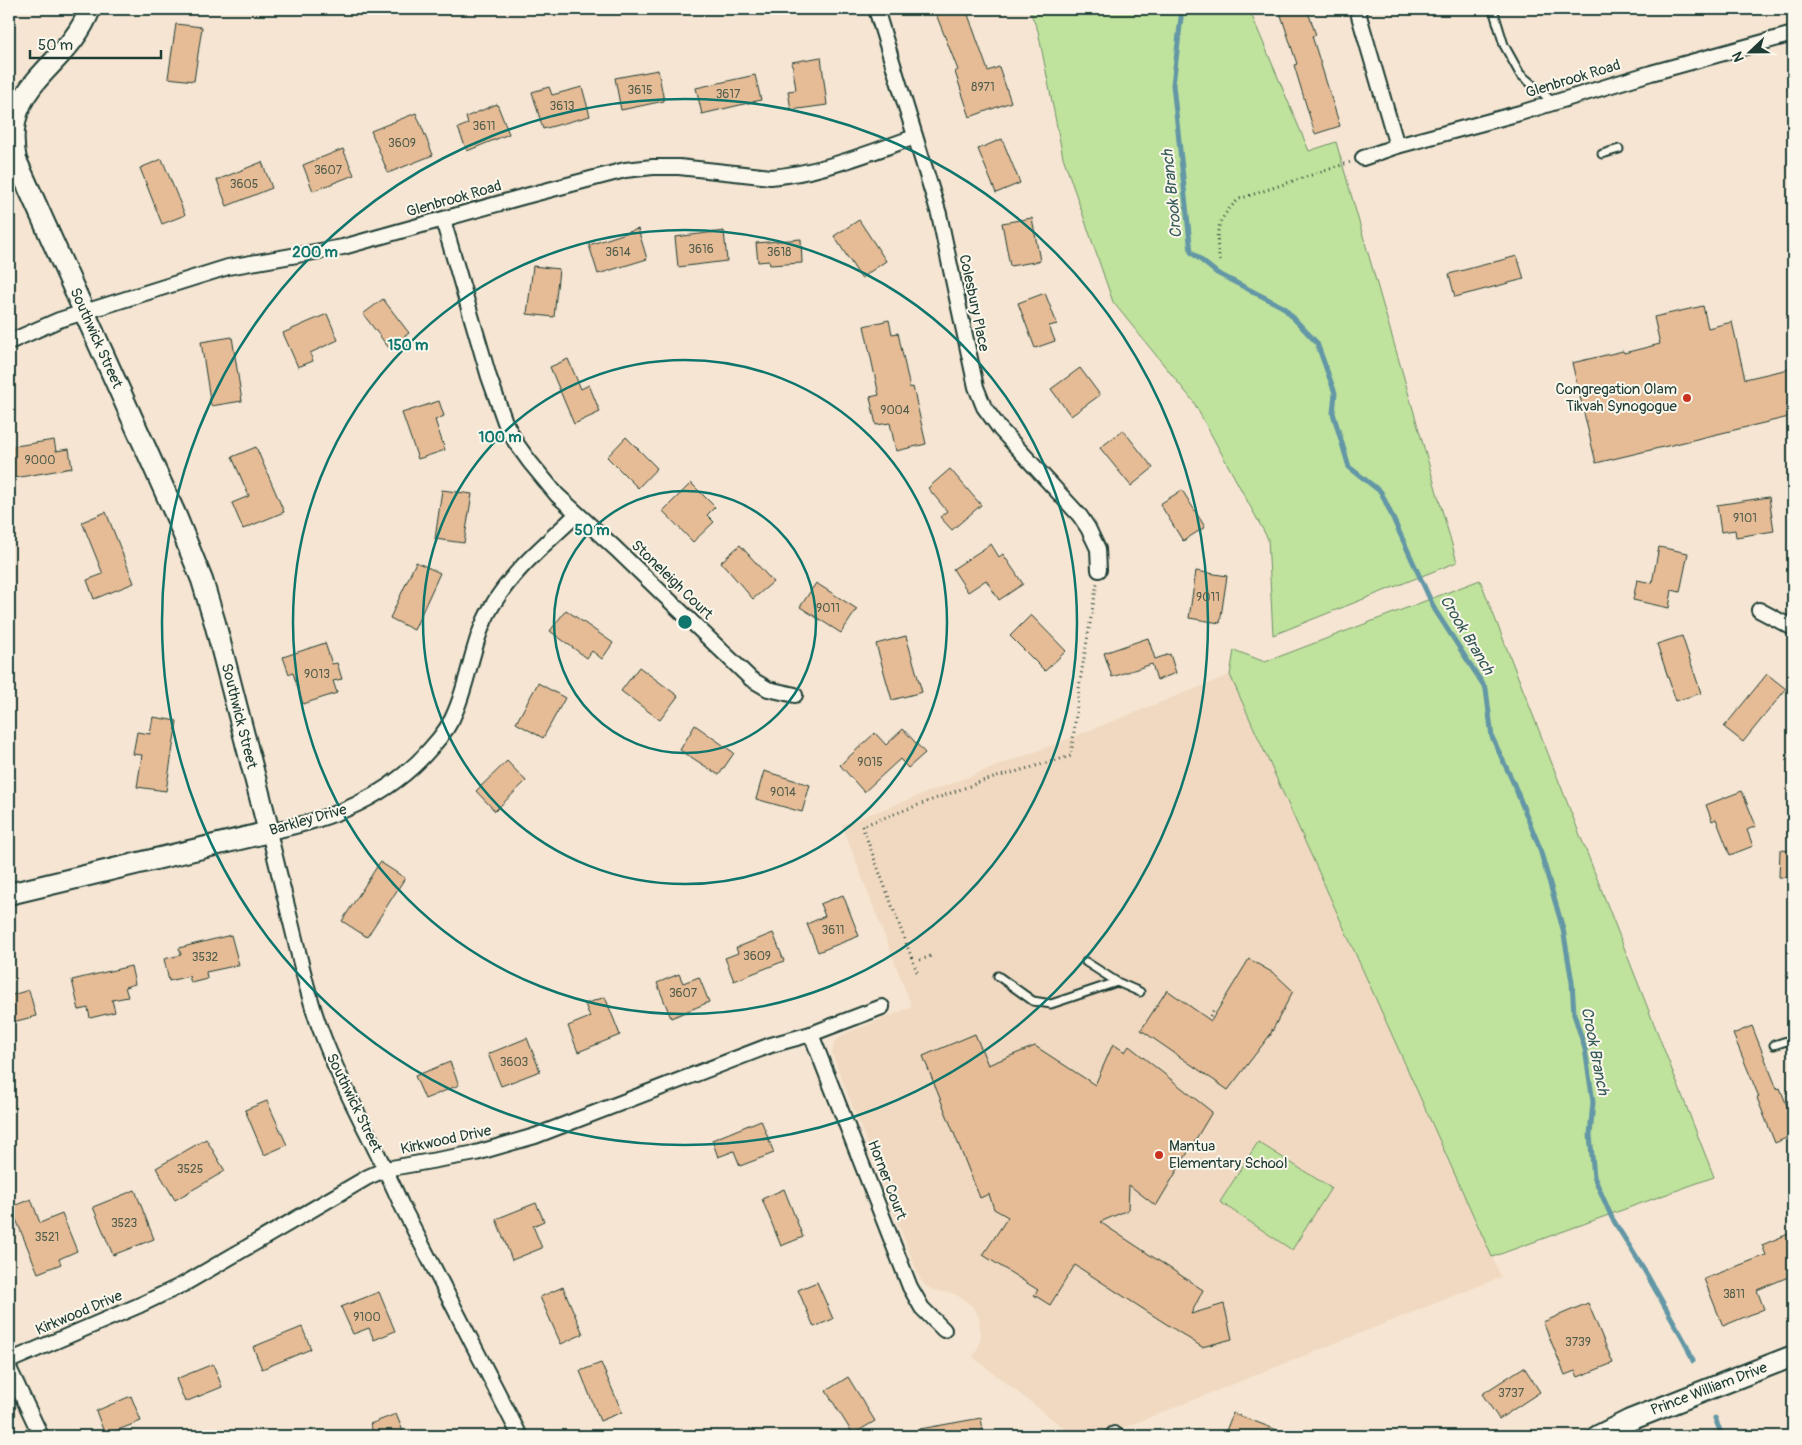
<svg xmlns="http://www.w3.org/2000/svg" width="1802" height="1445" viewBox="0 0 1802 1445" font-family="Pangolin,sans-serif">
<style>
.built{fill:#f0d9c0}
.green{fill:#bfe29c;stroke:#6f9068}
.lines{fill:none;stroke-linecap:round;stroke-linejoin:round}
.stream{stroke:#6397a6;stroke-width:5}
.building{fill:#e6bc96;stroke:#1f3d34}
.lane-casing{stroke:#1f3d34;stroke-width:11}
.street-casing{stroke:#1f3d34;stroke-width:18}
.secondary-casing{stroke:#1f3d34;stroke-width:24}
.path{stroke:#1f3d34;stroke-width:3;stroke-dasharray:1 4;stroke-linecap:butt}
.lane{stroke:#fbf7ec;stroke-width:7}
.street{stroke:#fbf7ec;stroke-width:14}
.secondary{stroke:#fbf7ec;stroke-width:20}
.ring{fill:none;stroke:#0f766e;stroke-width:2.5}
.poi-dot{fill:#c8321e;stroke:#fbf7ec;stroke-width:2}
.labels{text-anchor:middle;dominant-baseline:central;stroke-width:4;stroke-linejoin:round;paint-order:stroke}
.number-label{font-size:12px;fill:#515d4c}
.street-label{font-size:15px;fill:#1f3d34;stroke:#fbf7ec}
.poi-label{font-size:15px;fill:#1f3d34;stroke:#fbf7ec;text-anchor:end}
.water-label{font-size:16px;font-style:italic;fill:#365b5a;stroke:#fbf7ec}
.centre{fill:#0f766e;stroke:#fbf7ec;stroke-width:2.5}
.ring-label{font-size:15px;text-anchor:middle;font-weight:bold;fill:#0f766e;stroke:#fbf7ec;stroke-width:4;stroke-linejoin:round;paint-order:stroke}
</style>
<rect width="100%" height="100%" fill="#f5e5d2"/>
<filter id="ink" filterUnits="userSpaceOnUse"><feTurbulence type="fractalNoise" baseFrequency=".02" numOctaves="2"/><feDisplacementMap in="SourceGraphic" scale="10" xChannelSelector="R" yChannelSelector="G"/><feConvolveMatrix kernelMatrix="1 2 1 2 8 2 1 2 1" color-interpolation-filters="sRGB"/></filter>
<g filter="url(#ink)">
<path class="built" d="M1230,675L1501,1277L1103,1436H1074L973,1357L978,1349L981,1336L979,1317L974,1308L964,1299L952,1293L932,1290L925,1285L920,1279L832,1054L834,1043L842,1035L912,1007L842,825L1063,741Z"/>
<g class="green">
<path d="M1029,9H1249L1309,151L1336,142L1457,562L1273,635L1268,539L1193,401L1113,302L1063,157L1038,31Z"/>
<path d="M1480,580L1714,1177L1492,1257L1230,675L1234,650L1265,662Z"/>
<path d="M1258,1142L1331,1188L1292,1250L1220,1202Z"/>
</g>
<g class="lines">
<g class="stream">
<path d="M1182,9L1173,85L1191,252L1217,273L1283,307L1317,343L1335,393L1333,413L1349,467L1381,492L1435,610L1486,689L1492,737L1513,782L1539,846L1563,929L1572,982L1574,1014L1585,1049L1593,1102L1590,1135L1594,1177L1612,1218L1646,1273L1685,1342L1693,1361"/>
<path d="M1715,1418L1722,1436"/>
</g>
</g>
<g class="building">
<path d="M934,9H966L988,71L999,67L1011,102L970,117L955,72L958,70Z"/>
<path d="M1279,9H1307L1316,35L1312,36L1340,126L1315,134L1294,65L1297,64Z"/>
<path d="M176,24L202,27L194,81L168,78Z"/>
<path d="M821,57L827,105L791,110L788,91L796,90L792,62Z"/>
<path d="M658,70L664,101L621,110L615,78Z"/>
<path d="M755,75L761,100L702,114L696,88Z"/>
<path d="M549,87L552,95L582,87L590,116L543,129L532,92Z"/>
<path d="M497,104L509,134L467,151L458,128L468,124L466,117Z"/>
<path d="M416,113L433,155L388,173L371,131Z"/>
<path d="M1002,139L1020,183L996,193L978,149Z"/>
<path d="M343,149L354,175L313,191L303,165Z"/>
<path d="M162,159L185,215L162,224L140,168Z"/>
<path d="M262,162L272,188L227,206L217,180Z"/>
<path d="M1032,218L1040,261L1010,266L1002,223Z"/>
<path d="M859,220L886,261L861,278L834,236Z"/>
<path d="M638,229L647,259L598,274L589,245Z"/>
<path d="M724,231L727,261L678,267L675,237Z"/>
<path d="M801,239L802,263L770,265L769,261L758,262L756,243Z"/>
<path d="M1517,256L1524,279L1455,297L1449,274Z"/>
<path d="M533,266L559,269L554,317L527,314Z"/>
<path d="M1045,293L1057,324L1049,326L1055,341L1035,348L1018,303Z"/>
<path d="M383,299L409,333L389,348L363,314Z"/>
<path d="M1703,306L1708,328L1732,322L1745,379L1793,368V416L1596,463L1572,363L1623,351L1624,353L1660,344L1654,317Z"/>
<path d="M327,314L338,340L310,353L313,361L298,367L283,333Z"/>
<path d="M889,320L892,334L898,333L910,388L913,387L926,444L896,451L890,423L876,425L870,397L879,395L864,326Z"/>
<path d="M232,337L242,401L211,406L201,342Z"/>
<path d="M568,359L581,389L589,385L600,412L574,424L550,367Z"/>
<path d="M1080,368L1100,395L1071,416L1051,389Z"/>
<path d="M439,401L444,416L435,420L445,450L418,459L402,413Z"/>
<path d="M1123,430L1153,468L1131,486L1100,448Z"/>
<path d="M626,437L657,468L638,488L607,457Z"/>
<path d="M54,440L56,451L69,449L72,468L9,479V447Z"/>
<path d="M256,447L284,512L243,529L232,503L249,496L232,457Z"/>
<path d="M950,469L981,505L952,530L940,517L947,511L928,488Z"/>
<path d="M691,483L715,507L707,515L714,522L693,542L663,511Z"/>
<path d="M442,490L472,494L464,543L435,539Z"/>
<path d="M1182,490L1205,527L1183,541L1160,504Z"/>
<path d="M1769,497L1774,531L1736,537L1735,530L1721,532L1717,505Z"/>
<path d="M106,512L134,583L94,599L87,580L103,574L82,522Z"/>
<path d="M991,544L999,557L1003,554L1023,584L999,600L986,580L968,592L953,569Z"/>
<path d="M740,545L773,582L753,599L721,562Z"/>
<path d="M1659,547L1688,553L1680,592L1672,590L1669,608L1633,600L1637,580L1652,583Z"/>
<path d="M416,562L440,573L414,630L390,618Z"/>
<path d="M1196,571L1227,576L1220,623L1189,618Z"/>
<path d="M816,583L857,609L841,633L800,607Z"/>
<path d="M566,610L613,643L602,659L592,651L587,658L550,631Z"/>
<path d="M1031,615L1066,651L1045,671L1010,636Z"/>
<path d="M906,636L922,692L892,700L876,644Z"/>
<path d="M1682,636L1701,693L1676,701L1657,644Z"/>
<path d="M1148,638L1155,659L1170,654L1176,673L1157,680L1152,664L1112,677L1104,653Z"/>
<path d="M325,643L332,664L337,663L342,679L333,681L337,693L303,704L293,673L289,674L283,657Z"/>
<path d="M639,667L678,696L660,720L621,691Z"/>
<path d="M1767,674L1786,689L1743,742L1724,727Z"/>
<path d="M538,683L565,698L543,738L516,723Z"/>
<path d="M153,717L177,721L166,791L137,787L142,755L133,754L137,732L150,734Z"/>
<path d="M695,725L734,753L719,775L680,750Z"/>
<path d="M903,729L925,753L908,768L900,759L864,792L840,765L875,733L886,745Z"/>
<path d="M507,761L526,781L495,811L476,791Z"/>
<path d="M764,771L810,785L802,812L756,799Z"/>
<path d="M1742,791L1756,826L1747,830L1753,846L1730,855L1716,819L1712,821L1706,805Z"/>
<path d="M1780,850L1793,851V878L1779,877Z"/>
<path d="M380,862L405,878L367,937L342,921Z"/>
<path d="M843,895L859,936L818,952L807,924L825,916L820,904Z"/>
<path d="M773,933L784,961L734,981L725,958L738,953L736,948Z"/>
<path d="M231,935L239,965L206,972L207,979L191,983L189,976L169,981L164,959L181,955L179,948Z"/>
<path d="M1249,959L1275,974L1293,991L1270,1035L1228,1090L1141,1030L1167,990L1211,1021Z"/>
<path d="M131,966L135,984L125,987L128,997L112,1000L115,1012L90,1018L88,1008L79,1010L72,980Z"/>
<path d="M679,974L683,983L699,977L709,1002L671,1018L657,983Z"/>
<path d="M29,990L36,1016L9,1023V996Z"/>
<path d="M605,997L620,1035L578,1052L568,1026L590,1017L585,1004Z"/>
<path d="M1752,1026L1777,1089L1780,1088L1793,1121V1135L1775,1143L1757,1098L1759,1097L1733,1034Z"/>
<path d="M975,1034L988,1065L1035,1046L1095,1085L1113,1044L1125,1052L1129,1046L1212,1112L1156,1206L1129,1185L1128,1210L1100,1222L1203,1290L1191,1314L1224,1304L1232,1339L1202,1347L1075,1265L1050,1305L1034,1295L1038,1290L983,1255L1008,1217L994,1209L989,1194L980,1198L923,1056Z"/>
<path d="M527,1038L540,1071L501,1086L488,1054Z"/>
<path d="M450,1062L459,1085L425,1099L415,1076Z"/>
<path d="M267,1101L287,1145L264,1155L245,1110Z"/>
<path d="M761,1120L774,1153L740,1166L734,1151L718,1157L712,1140Z"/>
<path d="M206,1139L225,1171L175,1200L156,1168Z"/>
<path d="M784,1189L803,1237L781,1246L762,1199Z"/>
<path d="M135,1190L154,1239L113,1255L93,1207Z"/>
<path d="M31,1199L40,1223L62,1214L77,1251L59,1259L61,1264L38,1273L11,1207Z"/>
<path d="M536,1203L544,1221L533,1226L542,1248L512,1260L496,1219Z"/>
<path d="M1793,1232V1275L1757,1290L1764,1309L1723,1326L1704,1279L1766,1255L1762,1245Z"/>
<path d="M817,1282L833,1319L814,1327L798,1290Z"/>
<path d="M563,1287L583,1334L561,1344L540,1297Z"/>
<path d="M379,1292L395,1331L374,1340L369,1328L353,1334L341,1307Z"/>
<path d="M1588,1303L1613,1363L1578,1377L1575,1371L1565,1375L1543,1322Z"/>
<path d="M302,1327L311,1349L262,1369L253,1347Z"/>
<path d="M601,1363L622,1412L600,1421L580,1371Z"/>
<path d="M213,1364L222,1387L185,1402L176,1379Z"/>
<path d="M1524,1367L1540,1392L1499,1419L1482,1394Z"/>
<path d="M848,1377L875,1421L853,1434L826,1391Z"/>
<path d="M131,1396L141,1421L105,1435L96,1411Z"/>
<path d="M1233,1413L1290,1435L1289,1436H1224Z"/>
<path d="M396,1414L405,1436H375L370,1424Z"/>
<path d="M981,1418L984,1436H920V1429Z"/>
</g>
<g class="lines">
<defs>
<g id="lane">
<path d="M1493,9L1504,45L1520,74L1553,102"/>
<path d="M1602,154L1619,149"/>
<path d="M1086,962L1117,982"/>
<path d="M998,976L1033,1001L1051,1004L1117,982L1140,992"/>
<path d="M1774,1045L1793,1039"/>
</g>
<g id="street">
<path d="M876,9L939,214L976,387L984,407L1000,429L1080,516L1088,528L1098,549L1099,570"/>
<path d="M1357,9L1397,146"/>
<path d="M1363,158L1397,146L1520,113L1651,73L1793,34"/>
<path d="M443,220L489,377L505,422L516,443L529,461L557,495L615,548L751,679L768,689L795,695"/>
<path d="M9,342L59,320L228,267L343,247L522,197L625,170L653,167H679L771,177C821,173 868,153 915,137"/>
<path d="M1759,610L1793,628"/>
<path d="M811,1034L910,1287L922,1308L944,1330"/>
<path d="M9,1361L140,1305L184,1284L368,1177L386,1169L476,1153L535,1136L771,1045L811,1034L882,1007"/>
<path d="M9,1368L41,1436"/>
<path d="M1114,1434L1117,1436"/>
<path d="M520,1436L401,1204C376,1146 343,1091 321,1031C310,1003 303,972 296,943C287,906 278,869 269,832C332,819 388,798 431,748C441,737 451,724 456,710C470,676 473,638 492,606C513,570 547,543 577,514"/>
</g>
<g id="secondary">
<path d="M9,894L269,832L215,623L202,580L176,516L16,160C0,82 67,70 90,9"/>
<path d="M1598,1436L1630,1420L1793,1356"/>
</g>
</defs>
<use href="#lane" class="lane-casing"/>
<use href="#street" class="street-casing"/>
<use href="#secondary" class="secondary-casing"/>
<g class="path">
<path d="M1220,261C1214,232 1217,219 1239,199L1351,162"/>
<path d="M920,960L934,955"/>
<path d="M917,972L862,826L983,781L1071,756L1080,681L1097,583"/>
<path d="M1210,1016L1215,1008"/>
<path d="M1270,1035L1274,1028"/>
</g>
<use href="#lane" class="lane"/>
<use href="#street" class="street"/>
<use href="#secondary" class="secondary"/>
</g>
</g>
<g class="ring">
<circle cx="685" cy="622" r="131"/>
<circle cx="685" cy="622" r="262"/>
<circle cx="685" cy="622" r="392"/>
<circle cx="685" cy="622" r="523"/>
</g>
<g class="poi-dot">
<circle cx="1687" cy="398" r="5"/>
<circle cx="1159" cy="1155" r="5"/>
</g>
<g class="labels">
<g class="number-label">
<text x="983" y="87">8971</text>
<text x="640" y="90">3615</text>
<text x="728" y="94">3617</text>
<text x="562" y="106">3613</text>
<text x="484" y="126">3611</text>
<text x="402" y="143">3609</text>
<text x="328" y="170">3607</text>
<text x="244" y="184">3605</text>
<text x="701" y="249">3616</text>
<text x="618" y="252">3614</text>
<text x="779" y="252">3618</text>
<text x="895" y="410">9004</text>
<text x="40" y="460">9000</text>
<text x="1745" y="518">9101</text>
<text x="1208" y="597">9011</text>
<text x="828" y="608">9011</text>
<text x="317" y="674">9013</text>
<text x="870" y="762">9015</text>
<text x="783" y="792">9014</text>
<text x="833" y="930">3611</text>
<text x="757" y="956">3609</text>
<text x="205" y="957">3532</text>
<text x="683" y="993">3607</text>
<text x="514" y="1062">3603</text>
<text x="190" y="1169">3525</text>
<text x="124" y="1223">3523</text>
<text x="47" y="1237">3521</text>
<text x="1734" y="1294">3811</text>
<text x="367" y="1317">9100</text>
<text x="1578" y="1342">3739</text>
<text x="1511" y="1393">3737</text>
</g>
<g class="street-label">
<text transform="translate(1573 79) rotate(-17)">Glenbrook Road</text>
<text transform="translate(454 199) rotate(-16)">Glenbrook Road</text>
<text transform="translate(974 303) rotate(78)">Colesbury Place</text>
<text transform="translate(96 338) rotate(66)">Southwick Street</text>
<text transform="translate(672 580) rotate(44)">Stoneleigh Court</text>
<text transform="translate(239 716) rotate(76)">Southwick Street</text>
<text transform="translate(308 820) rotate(-16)">Barkley Drive</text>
<text transform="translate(354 1103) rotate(64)">Southwick Street</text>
<text transform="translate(446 1140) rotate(-12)">Kirkwood Drive</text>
<text transform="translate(887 1180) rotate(69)">Horner Court</text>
<text transform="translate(79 1313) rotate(-23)">Kirkwood Drive</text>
<text transform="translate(1709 1389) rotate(-21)">Prince William Drive</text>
</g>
<g class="poi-label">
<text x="1677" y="389">Congregation Olam<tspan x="1677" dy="17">Tikvah Synogogue</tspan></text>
<text x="1169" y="1146" text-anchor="start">Mantua<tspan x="1169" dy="17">Elementary School</tspan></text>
</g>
<g class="water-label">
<text transform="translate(1172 194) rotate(-96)">Crook Branch</text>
<text transform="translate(1467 635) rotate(59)">Crook Branch</text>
<text transform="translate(1595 1051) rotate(79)">Crook Branch</text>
</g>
</g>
<circle cx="685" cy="622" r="8" class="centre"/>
<g class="ring-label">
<text x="315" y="257">200 m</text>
<text x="408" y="350">150 m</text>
<text x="500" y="442">100 m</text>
<text x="592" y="535">50 m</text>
</g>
<rect width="1802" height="1445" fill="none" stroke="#fbf7ec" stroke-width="30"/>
<rect x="15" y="15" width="1772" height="1415" fill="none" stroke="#1f3d34" stroke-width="2" filter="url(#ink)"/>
<g transform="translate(1750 52) rotate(248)" stroke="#fbf7ec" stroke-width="4" paint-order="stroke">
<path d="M0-4L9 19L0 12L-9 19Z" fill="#1f3d34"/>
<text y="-8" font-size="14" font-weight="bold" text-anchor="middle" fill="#1f3d34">N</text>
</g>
<path d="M30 50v8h131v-8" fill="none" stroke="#1f3d34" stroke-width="2.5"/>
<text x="38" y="50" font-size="15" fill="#1f3d34" stroke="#fbf7ec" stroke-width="4" paint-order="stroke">50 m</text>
</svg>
